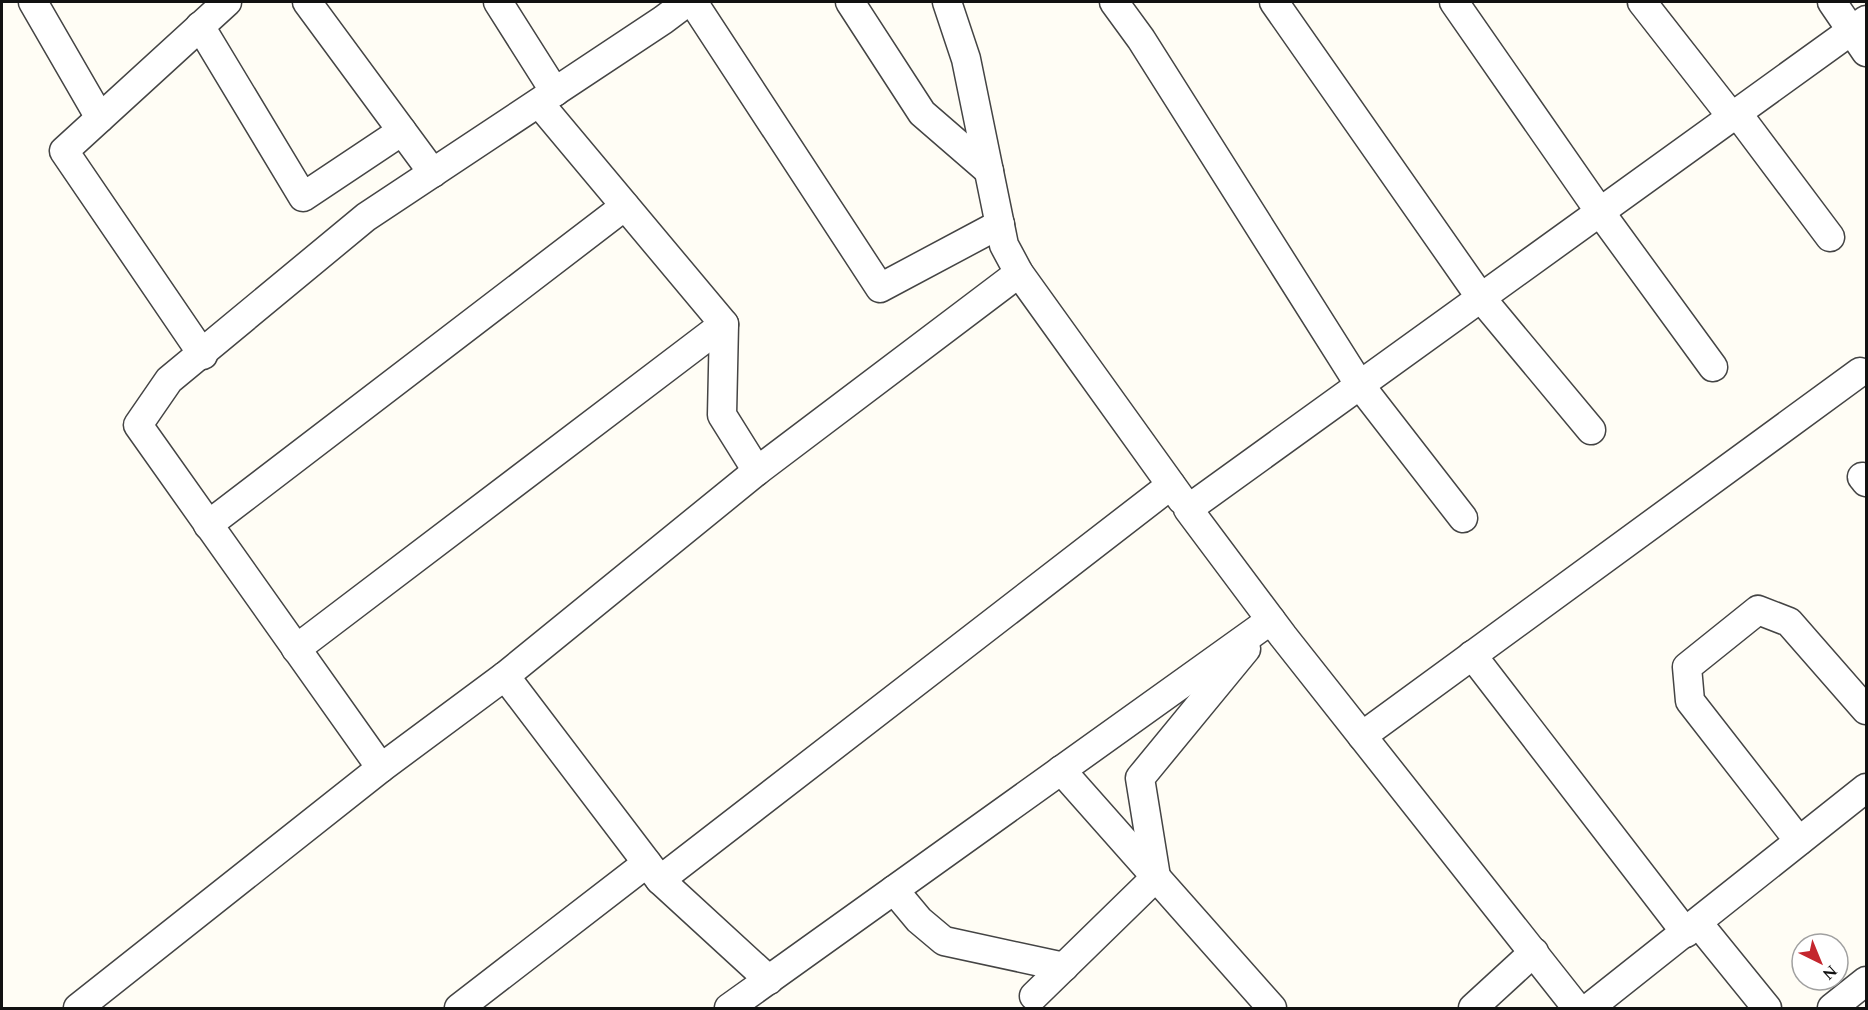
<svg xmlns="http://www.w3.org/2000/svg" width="1868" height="1010" viewBox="0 0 1868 1010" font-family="Spectral,serif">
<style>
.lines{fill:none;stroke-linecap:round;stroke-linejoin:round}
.minor-casing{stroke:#444;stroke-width:31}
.minor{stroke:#fff;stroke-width:28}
</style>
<rect width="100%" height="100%" fill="#fffdf5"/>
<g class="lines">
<defs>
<g id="minor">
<path d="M33,2L100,118"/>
<path d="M307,2L433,173"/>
<path d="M498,2L555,92"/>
<path d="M693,2L880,288L1000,224"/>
<path d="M850,2L922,113L989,171"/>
<path d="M947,2L966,59L1004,245L1019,273L1182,500"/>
<path d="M1114,2L1141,39L1359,384L1463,518"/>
<path d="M1274,2L1481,298L1591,430"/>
<path d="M1454,2L1600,212L1713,367"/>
<path d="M1642,2L1732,117"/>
<path d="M1832,2L1866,52"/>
<path d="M200,26L303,197L402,131"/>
<path d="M539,103L724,324L722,415L757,471"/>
<path d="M1737,113L1830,237"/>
<path d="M203,355L64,151L227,2"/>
<path d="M1862,477L1866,482"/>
<path d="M208,525L625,206"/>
<path d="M296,649L724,324"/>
<path d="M1472,655L1686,933"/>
<path d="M505,676L660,880L1171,485"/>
<path d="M1362,736L1860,372"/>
<path d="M381,768L138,425L169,380L366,217L663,20L687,2"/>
<path d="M1061,770L1272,1008"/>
<path d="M1799,841L1690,701L1687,667L1758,610L1789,622L1866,710"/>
<path d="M660,880L769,980"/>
<path d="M894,890L919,920L944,941L1064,967"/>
<path d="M1698,923L1767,1008"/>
<path d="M1034,996L1156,877L1140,778L1246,649"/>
<path d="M78,1008L381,768L505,676L757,471L1019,273"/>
<path d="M459,1008L647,863"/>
<path d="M729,1008L1271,620"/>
<path d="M1473,1008L1534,952"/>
<path d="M1577,1008L1283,636L1188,509L1866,20"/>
<path d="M1589,1008L1866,788"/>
<path d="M1832,1008L1866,981"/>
</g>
</defs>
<use href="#minor" class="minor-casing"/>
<use href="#minor" class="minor"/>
</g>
<rect width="1868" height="1010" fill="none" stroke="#111111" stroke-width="6"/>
<g transform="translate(1820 962) rotate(137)"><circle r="28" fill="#ffffff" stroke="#a0a0a0" stroke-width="1.5"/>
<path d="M0-4.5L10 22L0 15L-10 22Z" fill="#c4262e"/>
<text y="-9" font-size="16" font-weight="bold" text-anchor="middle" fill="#111111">N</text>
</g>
</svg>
